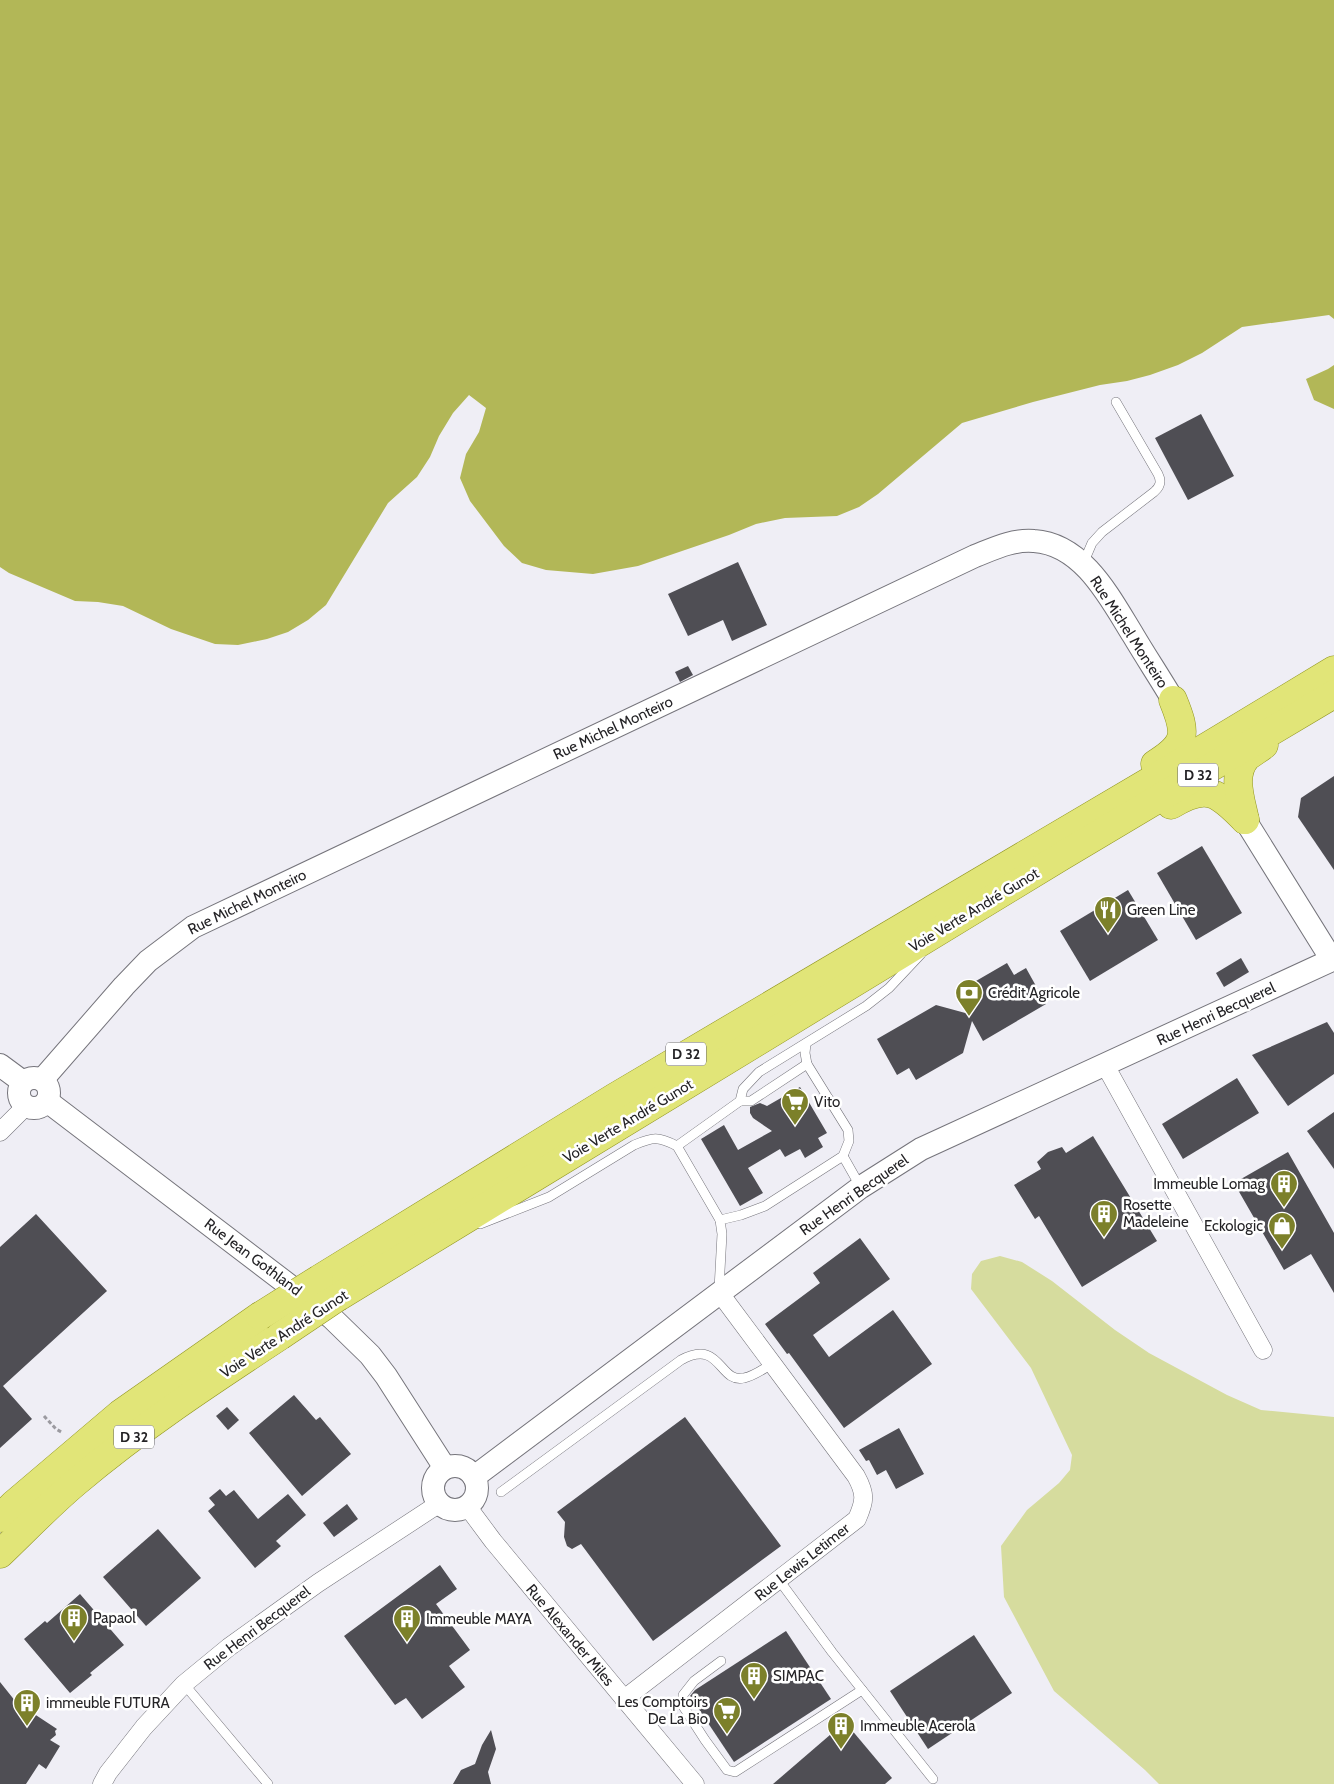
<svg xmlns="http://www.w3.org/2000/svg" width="1334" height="1784" viewBox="0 0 1334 1784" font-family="Cabin,sans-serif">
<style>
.green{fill:#d6dc9e}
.forest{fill:#b2b757}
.building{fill:#4f4e54}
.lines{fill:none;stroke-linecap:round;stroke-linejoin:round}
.service-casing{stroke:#75747b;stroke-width:10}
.minor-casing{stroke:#75747b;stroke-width:19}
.tertiary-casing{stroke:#75747b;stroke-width:24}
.primary-casing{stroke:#929621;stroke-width:29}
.path{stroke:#9b9aa0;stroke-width:3;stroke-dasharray:4 2.5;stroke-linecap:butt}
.service{stroke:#fff;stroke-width:9}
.minor{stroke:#fff;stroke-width:18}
.tertiary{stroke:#fff;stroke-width:22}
.primary{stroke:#e1e578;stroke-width:28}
.primary-bridge-casing{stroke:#929621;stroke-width:29;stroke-linecap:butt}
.primary-bridge{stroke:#e1e578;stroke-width:28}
.labels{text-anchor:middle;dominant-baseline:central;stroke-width:5;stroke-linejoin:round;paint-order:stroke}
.shield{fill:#fff;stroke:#666567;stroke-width:1}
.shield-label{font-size:14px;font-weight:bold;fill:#242326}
.street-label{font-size:15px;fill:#242326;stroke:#fff}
.poi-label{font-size:15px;fill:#242326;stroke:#fff;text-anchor:start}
</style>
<rect width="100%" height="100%" fill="#efeef5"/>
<path class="green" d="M1000,1256L1022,1262L1052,1281L1115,1330L1149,1353L1227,1395L1261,1410L1334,1417V1784H1159L1145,1770L1054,1691L1004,1597L1001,1546L1027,1510L1059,1483L1070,1470L1072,1455L1031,1368L971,1289L972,1274L981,1261Z"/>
<g class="forest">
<path d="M0,0H1334V319L1329,315L1242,327L1202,353L1178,365L1150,375L1127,381L1100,385L1033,402L962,423L878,494L859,507L837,516L785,518L756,524L729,535L638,566L593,574L546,570L522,563L504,546L470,501L460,478L466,454L479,432L486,408L469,395L453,413L439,436L430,457L417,477L388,503L326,605L308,620L288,632L267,639L238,645L215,644L171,629L123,606L98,602L75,601L9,573L0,567Z"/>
<path d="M1334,365V409L1314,400L1306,379L1328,369Z"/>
</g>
<g class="building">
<path d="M1201,414L1234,476L1188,500L1155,438Z"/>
<path d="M738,562L767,625L732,641L723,620L688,636L668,594Z"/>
<path d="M688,666L693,675L680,682L675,672Z"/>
<path d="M1334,776V870L1298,817L1301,798Z"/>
<path d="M1202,846L1242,913L1196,940L1157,873Z"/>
<path d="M1128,890L1158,940L1090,981L1060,931Z"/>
<path d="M1241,958L1249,972L1224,987L1216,973Z"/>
<path d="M1007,963L1014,975L1026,968L1046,1004L983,1041L972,1021L963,1053L916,1080L909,1068L897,1075L877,1039L936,1005L969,1014L957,992Z"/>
<path d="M1327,1022L1334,1033V1074L1288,1106L1252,1055Z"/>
<path d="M1237,1078L1259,1113L1183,1159L1162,1124Z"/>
<path d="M800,1087L827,1133L818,1138L823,1147L805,1158L800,1149L785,1157L780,1149L748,1168L763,1193L740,1206L701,1139L724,1125L738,1150L772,1131L753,1118L750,1113V1107L760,1103L767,1106Z"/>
<path d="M1334,1112V1169L1307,1131Z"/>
<path d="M1093,1136L1157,1241L1082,1287L1039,1216L1035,1219L1014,1185L1041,1169L1037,1162L1048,1152L1062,1147L1066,1153Z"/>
<path d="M1288,1152L1334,1233V1293L1311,1254L1284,1270L1234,1183Z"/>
<path d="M36,1214L107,1291L3,1386L32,1419L0,1448V1247Z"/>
<path d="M860,1238L890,1279L813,1335L829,1357L893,1310L932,1364L844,1428L789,1353L787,1354L765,1324L820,1283L813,1273Z"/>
<path d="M294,1395L316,1420L320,1417L351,1454L302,1496L249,1433Z"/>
<path d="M227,1407L239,1420L228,1430L216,1416Z"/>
<path d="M685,1417L781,1546L653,1641L581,1544L572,1549L567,1546L564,1537L565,1522L557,1512Z"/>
<path d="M899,1428L924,1474L896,1489L886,1470L877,1475L869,1460L866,1461L859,1450Z"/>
<path d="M220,1489L226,1496L234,1490L258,1519L288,1494L306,1515L276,1541L281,1546L255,1568L208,1511L215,1505L209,1498Z"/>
<path d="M347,1504L358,1519L334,1537L323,1523Z"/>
<path d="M158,1529L201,1578L146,1626L103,1577Z"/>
<path d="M440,1565L457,1589L436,1604L470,1650L449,1666L465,1687L422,1719L406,1698L395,1705L344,1636Z"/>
<path d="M80,1594L124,1645L90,1673L92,1675L70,1693L24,1639L45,1621L47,1623Z"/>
<path d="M786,1631L831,1699L734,1762L690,1696L695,1690Z"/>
<path d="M974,1635L1012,1693L928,1749L890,1691Z"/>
<path d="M0,1682L16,1702L57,1729L55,1731L56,1735L50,1740L60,1746L46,1769L39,1764L26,1784H0Z"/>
<path d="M845,1722L892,1778L885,1784H773Z"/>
<path d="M491,1730L496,1749L488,1772L491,1784H453L461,1770L475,1764L482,1745Z"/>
</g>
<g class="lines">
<defs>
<g id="service">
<path d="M1083,564L1092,543L1102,532L1154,492C1160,487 1162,482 1158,474L1116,402"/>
<path d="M807,1064L848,1130L849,1141L843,1156"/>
<path d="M740,1101H751L807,1064L805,1053L806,1044"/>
<path d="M677,1146L720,1220"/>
<path d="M480,1224L549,1197L634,1145C653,1137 658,1136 677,1146L740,1101L743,1089L759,1072L866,1006L889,988L921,954"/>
<path d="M719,1289L722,1234L720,1220L741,1215L765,1206L843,1156L860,1186"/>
<path d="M501,1492L681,1360C721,1338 719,1384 744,1378C754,1376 763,1369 772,1364"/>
<path d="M779,1580L832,1652L933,1779"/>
<path d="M721,1661L694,1681L683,1695V1706L705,1740L727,1770L735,1772L862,1690"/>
<path d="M184,1684L268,1784"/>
</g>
<g id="minor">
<path d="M1105,1065L1263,1350"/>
<path d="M0,1132L26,1106"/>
<path d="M467,1506L493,1541L695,1784"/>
<path d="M624,1699L857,1519C865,1501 866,1494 856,1476L719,1292"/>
<path d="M102,1784L108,1773L144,1727L184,1684L229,1647L318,1583L440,1503"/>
</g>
<g id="tertiary">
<path d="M0,1065L23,1082"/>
<circle cx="34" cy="1093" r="15"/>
<path d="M42,1080L124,986L148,961L193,927L975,556C993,549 1013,539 1034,541C1083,544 1110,598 1133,635C1146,657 1160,678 1173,700"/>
<path d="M47,1101L332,1318L370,1355L386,1376L445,1468"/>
<circle cx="455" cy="1488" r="22"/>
<path d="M474,1477L861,1187L921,1149L945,1138L1332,960L1245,820"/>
</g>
<g id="primary">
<path d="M1155,764C1187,744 1187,734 1173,700"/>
<path d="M1171,805C1207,783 1218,792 1245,820"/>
<path d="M1245,820C1241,800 1231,774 1247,757C1252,753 1259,749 1264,745"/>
<path d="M319,1279L615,1097L1155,778L1334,670"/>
<path d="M338,1297L1062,856L1334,694"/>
<path d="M0,1518L14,1504L120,1414L260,1316"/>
<path d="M0,1554C25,1530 49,1505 75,1483C140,1428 210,1382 280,1336"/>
</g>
</defs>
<use href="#service" class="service-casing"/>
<use href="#minor" class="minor-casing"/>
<use href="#tertiary" class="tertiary-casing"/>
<use href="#primary" class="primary-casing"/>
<path class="path" d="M44,1416L56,1429L63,1433"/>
<use href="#service" class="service"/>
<use href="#minor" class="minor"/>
<use href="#tertiary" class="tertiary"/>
<use href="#primary" class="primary"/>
<defs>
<g id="primary-bridge">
<path d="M260,1316L319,1279"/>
<path d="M280,1336L338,1297"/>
</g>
</defs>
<use href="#primary-bridge" class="primary-bridge-casing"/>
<use href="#primary-bridge" class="primary-bridge"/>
</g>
<defs>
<symbol id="restaurant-pin" viewBox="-11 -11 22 30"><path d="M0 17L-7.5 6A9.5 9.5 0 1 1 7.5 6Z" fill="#7c802a" stroke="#fff"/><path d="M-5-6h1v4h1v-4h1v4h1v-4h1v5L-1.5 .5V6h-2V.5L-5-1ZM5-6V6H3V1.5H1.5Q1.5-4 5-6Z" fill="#fff"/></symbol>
<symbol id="bank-pin" viewBox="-11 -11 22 30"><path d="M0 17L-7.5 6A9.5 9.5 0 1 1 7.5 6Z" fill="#7c802a" stroke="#fff"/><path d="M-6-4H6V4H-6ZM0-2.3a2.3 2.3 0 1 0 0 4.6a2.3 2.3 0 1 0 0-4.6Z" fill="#fff"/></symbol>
<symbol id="supermarket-pin" viewBox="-11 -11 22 30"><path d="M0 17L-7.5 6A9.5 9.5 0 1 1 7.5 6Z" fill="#7c802a" stroke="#fff"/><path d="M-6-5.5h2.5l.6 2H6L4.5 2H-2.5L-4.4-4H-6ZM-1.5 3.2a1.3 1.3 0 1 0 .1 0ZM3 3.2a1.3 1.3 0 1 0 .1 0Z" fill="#fff"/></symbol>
<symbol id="building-pin" viewBox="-11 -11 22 30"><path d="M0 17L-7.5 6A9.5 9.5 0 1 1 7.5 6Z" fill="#7c802a" stroke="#fff"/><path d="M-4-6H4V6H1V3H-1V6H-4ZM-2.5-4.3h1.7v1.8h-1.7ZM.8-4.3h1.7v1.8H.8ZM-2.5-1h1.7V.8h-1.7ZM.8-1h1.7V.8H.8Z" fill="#fff"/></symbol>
<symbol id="shop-pin" viewBox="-11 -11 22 30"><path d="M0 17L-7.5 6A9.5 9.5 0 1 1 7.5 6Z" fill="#7c802a" stroke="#fff"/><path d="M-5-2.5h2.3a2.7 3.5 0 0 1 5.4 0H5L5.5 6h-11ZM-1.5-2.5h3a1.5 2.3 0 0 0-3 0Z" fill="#fff"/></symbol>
</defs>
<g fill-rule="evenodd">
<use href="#restaurant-pin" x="1092" y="894" width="32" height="43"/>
<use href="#bank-pin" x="953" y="977" width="32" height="43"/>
<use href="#supermarket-pin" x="779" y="1086" width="32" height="43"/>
<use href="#building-pin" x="1268" y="1168" width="32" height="43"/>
<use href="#building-pin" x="1088" y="1198" width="32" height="43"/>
<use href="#shop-pin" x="1266" y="1210" width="32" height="43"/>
<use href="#building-pin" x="58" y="1602" width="32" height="43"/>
<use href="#building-pin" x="391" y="1603" width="32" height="43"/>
<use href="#building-pin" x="738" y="1660" width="32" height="43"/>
<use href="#building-pin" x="11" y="1687" width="32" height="43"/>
<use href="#supermarket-pin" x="711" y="1695" width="32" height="43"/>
<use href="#building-pin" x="825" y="1710" width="32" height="43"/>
</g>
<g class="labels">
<g class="shield">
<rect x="1178" y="763.5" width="40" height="23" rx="4"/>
<rect x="666" y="1042.5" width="40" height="23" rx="4"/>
<rect x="114" y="1425.5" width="40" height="23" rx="4"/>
</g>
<g class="shield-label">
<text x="1198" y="775">D 32</text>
<text x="686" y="1054">D 32</text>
<text x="134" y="1437">D 32</text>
</g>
<g class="street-label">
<text transform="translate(1129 632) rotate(57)">Rue Michel Monteiro</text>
<text transform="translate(613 728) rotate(-25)">Rue Michel Monteiro</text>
<text transform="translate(247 902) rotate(-26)">Rue Michel Monteiro</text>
<text transform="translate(974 910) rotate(-31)">Voie Verte André Gunot</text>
<text transform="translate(1216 1014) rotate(-25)">Rue Henri Becquerel</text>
<text transform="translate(628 1121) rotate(-31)">Voie Verte André Gunot</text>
<text transform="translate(854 1195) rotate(-35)">Rue Henri Becquerel</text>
<text transform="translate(253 1257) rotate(37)">Rue Jean Gothland</text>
<text transform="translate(284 1334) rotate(-33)">Voie Verte André Gunot</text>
<text transform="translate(802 1562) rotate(-38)">Rue Lewis Letimer</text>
<text transform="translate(257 1628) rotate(-37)">Rue Henri Becquerel</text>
<text transform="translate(570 1635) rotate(50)">Rue Alexander Miles</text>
</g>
<g class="poi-label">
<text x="1127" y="910">Green Line</text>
<text x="988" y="993">Crédit Agricole</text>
<text x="814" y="1102">Vito</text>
<text x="1265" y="1184" text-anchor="end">Immeuble Lomag</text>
<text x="1123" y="1205">Rosette<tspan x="1123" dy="17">Madeleine</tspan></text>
<text x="1263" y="1226" text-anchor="end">Eckologic</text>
<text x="93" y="1618">Papaol</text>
<text x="426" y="1619">Immeuble MAYA</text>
<text x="773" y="1676">SIMPAC</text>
<text x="708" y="1702" text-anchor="end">Les Comptoirs<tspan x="708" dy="17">De La Bio</tspan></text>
<text x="46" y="1703">immeuble FUTURA</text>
<text x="860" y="1726">Immeuble Acerola</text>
</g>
</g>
</svg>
